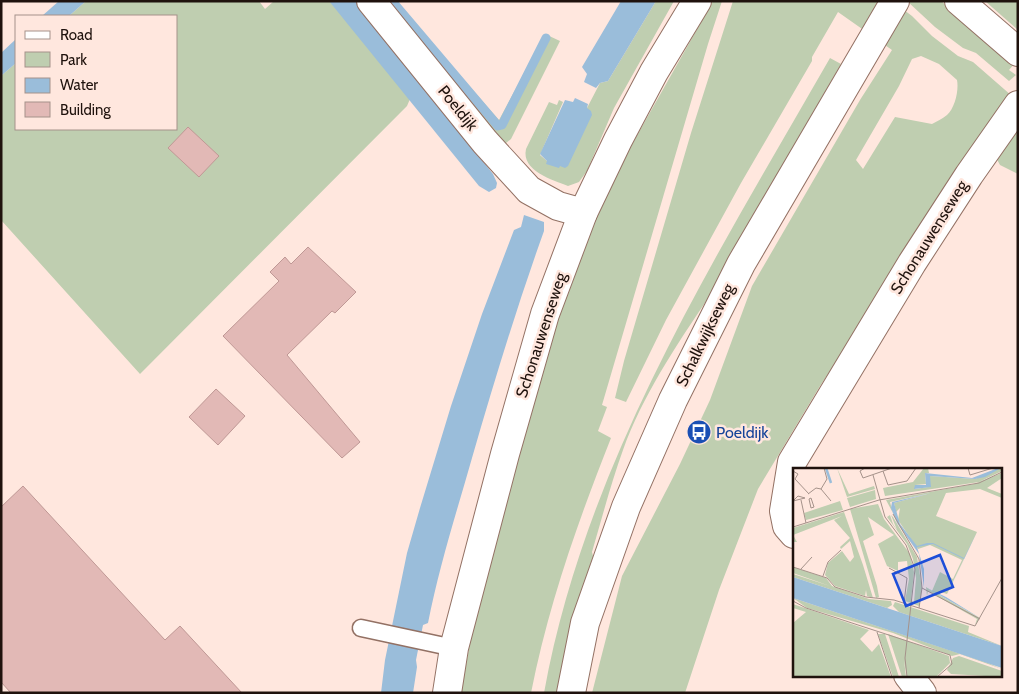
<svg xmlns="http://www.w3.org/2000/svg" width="1019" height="694" viewBox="0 0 1019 694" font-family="Cabin,sans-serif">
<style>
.green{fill:#bfceb0;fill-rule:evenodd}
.water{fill:#9abdda}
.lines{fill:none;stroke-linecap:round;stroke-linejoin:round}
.stream{stroke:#9abdda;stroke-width:9}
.building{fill:#e2b9b6;stroke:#bf9895}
.lane-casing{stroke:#937164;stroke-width:19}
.street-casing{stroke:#937164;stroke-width:30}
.secondary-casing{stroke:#937164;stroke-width:30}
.lane{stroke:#fff;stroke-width:16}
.street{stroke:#fff;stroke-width:28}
.secondary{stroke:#fff;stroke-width:28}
.labels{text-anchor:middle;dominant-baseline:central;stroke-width:5;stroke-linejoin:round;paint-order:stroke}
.street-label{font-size:16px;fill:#1f120d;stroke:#ffe7de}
.transit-label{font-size:16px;fill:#164399;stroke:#ffe7de;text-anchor:start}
.inset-river{fill:none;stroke:#9abdda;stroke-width:2.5}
.inset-road{fill:none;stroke:#a5928a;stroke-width:1}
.view{fill:#1d4ed8;fill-opacity:0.15;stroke:#1d4ed8;stroke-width:2.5}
.inset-edge{fill:none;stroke:#1f120d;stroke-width:2.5}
</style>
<rect width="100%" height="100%" fill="#ffe7de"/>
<g class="green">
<path d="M86,1H259L265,9L274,1H338L410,99L407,106L140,374L1,220V76L16,63V129H176V16H69Z"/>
<path d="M377,1H395L499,120L545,34L560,41L511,139L506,143L498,144Z"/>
<path d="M656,1H674L614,108L587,171L579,182L568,186C553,180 521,171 526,149L549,102L557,105L559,100L563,102L540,155L547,161L587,108L600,83L608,81Z"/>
<path d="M713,1H722L708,44L602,405L607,407L598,431L611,438C577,524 549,603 531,693H461L476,609L503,508L562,307L589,225L631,146Z"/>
<path d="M733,1H892L912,16L932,36L958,56L973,62L1012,96L820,386L758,489L719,590L685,693H592L622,576L680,464L710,400L752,286L860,100L892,50L838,12L812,57V61L741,183L666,320L626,402L615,398L624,361L691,133ZM921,56L939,64L957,80C959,90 955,108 947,115C942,119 937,121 932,124L895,117L863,169L856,160L899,86L912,59Z"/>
<path d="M907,1H941L1015,63L1009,70L1016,75L1009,81L976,53L963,48L935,27Z"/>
<path d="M985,1H1018V30Z"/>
<path d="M830,58L841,64L707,300C675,347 642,397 623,450C611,483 602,518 592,552L594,560L558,693H544C586,461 715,259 830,58Z"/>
<path d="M1018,125V174L1000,165L993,152Z"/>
</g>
<g class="water">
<path d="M59,1H86L69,16H42Z"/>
<path d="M329,1H355L383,34L493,174L497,183L496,188L489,192L479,186Z"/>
<path d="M621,1H656L608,81L600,83L596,88L584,82L587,74L582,67Z"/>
<path d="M16,39V63L1,76V53Z"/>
<path d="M575,98L588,104L587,108L591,111L592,115L568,166L565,168L560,166L559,168L546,164L547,161L540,154L565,100L573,102Z"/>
<path d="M524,215L544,222V231C517,306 494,382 472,458C456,514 439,567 428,623L423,625L416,660L417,667L413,693H381L385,660L407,553L420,508L451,406L482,314L514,230L521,227Z"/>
</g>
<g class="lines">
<path class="stream" d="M392,1L498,126L502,125L546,38"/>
</g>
<g class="building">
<path d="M188,127L219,156L199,177L168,148Z"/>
<path d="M308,247L356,292L335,313L332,311L287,355L360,442L342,458L223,336L279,281L270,272L285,257L291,264Z"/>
<path d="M216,389L245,416L218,445L189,417Z"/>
<path d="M23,486L165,640L180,626L242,693H11L1,682V507Z"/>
</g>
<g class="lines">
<defs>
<path id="lane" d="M361,628L454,648"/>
<g id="street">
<path d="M371,1L485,142L529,190L558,206L583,213"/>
<path d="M959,1L1018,52"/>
<path d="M794,534L787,526L784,511L792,462L912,263L969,175L1018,105"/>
<path d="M908,675L922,693"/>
<path d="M447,693L454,648L505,454L545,314L583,213L618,140L654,72L697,1"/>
</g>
<path id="secondary" d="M571,693L585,623L626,507L673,400L741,264L895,1"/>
</defs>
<use href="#lane" class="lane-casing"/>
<use href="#street" class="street-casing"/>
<use href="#secondary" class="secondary-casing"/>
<use href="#lane" class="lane"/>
<use href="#street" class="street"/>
<use href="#secondary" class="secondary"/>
</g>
<defs>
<symbol id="bus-disc" viewBox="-11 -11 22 22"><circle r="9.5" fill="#1a4fb4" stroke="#ffe7de"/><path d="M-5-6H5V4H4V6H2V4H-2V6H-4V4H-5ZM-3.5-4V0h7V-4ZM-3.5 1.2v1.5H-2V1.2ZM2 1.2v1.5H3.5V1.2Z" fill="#fff"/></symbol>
</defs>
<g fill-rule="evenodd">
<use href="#bus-disc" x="685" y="418" width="28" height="28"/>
</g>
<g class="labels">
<g class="street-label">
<text transform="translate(458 108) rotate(51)">Poeldijk</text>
<text transform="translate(929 237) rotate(-58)">Schonauwenseweg</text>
<text transform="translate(541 335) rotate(-72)">Schonauwenseweg</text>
<text transform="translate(705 335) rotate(-64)">Schalkwijkseweg</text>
</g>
<g class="transit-label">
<text x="716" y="432">Poeldijk</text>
</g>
</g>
<g transform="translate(793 468)">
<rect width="209" height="209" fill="#ffe7de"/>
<path d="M44,0L56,26L81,18L82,21L54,29ZM131,0H135L136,5H132L133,16L122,17V21L135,19L137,8L182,11L208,0L209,3L186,14L92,28L90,20L120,14ZM209,5V10L194,20L209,26V30L187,21L153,25L143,48L184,64L154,126L148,124L146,127L187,150L182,157L184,151L135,123L134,128L133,119L139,123L147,104L160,111L169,92L137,77L125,81L105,52L107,40L103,44L101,35L138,25L97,34L100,45L93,32L181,16ZM82,22L83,31L57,39L54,30ZM47,33L50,42L13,52L11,45ZM85,36L91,51L117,86L121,104L118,133L121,134L123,110L120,91L114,76L94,49L97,47L100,56L104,62L98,47L100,49L124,89L129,120L126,138L112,133L116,111L114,93L105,94V103L94,98L85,76L101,67L75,49L81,67L70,73L84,118L86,129L83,130L57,41ZM51,44L70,97L80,130L74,128L73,122L72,128L42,118L32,107L35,95L49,83L57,94L61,89L57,73L48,81L47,79L57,70L41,52L49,48L0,67L4,74H0V60ZM0,99L33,110L39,118L76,131L98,133L99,137L94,140L0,109V106L37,118L0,105ZM0,130L195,195L209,201L167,186L159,188L100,165L14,140ZM102,134L176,158L175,164L209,178L106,144L100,138ZM0,136L76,162L67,171L79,184L86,176L98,209H0V155L13,144L0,140ZM85,166H92L106,209H100ZM95,166L156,188L157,195L143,209H114L111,192L113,209H109ZM166,188L209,203V209L158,206L154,202L160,190Z" fill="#bfceb0"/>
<path d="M205,0H208L192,9L182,11L137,8L138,19L121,21L122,17H133L132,5L179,10ZM138,25L101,35L107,56L124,78L134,75H140L171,90L184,64L153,129L187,150L134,120L153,129L171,91L140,76L124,79L131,101V119L126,86L104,55L98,40L99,34ZM0,109L209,178V200L0,130Z" fill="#9abdda"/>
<path class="inset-river" d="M33,0L38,15"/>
<path class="inset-road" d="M72,0L67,3L70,10L99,0M175,0L177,7L200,0M0,3L5,6L2,11L16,26M90,3L95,17L114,13L123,0M80,7L92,49L113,77L122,101L112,190L114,209M28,21L34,11L31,0M28,21L38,33M15,26L23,20L28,21M18,30L21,39L18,40L16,31ZM8,32L13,55M0,33L5,28L12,30L0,33M100,46L126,91L129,120L126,140M0,59L86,32L186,15L209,4M0,99L34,110L42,119L73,129L101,132L182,158L209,110M96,100L114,110L111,135M8,101L19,89M30,108L35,94L48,82M129,120L187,151M0,133L13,140L157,187L159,196L144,209M0,161V187M84,164L99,209"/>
<path class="view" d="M147,87L160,119L113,138L100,106Z"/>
<rect width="209" height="209" class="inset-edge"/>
</g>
<rect width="1019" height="694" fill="none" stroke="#1f120d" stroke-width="5"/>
<rect x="15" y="15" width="162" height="115" fill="#ffe7de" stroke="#a5928a"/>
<rect x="25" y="31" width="25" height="8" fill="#ffffff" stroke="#a5928a"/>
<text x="60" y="40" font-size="15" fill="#1f120d">Road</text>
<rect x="25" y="52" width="25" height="15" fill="#bfceb0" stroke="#a5928a"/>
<text x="60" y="65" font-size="15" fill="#1f120d">Park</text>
<rect x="25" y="78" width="25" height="15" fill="#9abdda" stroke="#a5928a"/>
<text x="60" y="90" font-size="15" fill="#1f120d">Water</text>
<rect x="25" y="102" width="25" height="15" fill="#e2b9b6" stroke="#a5928a"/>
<text x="60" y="115" font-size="15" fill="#1f120d">Building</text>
</svg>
